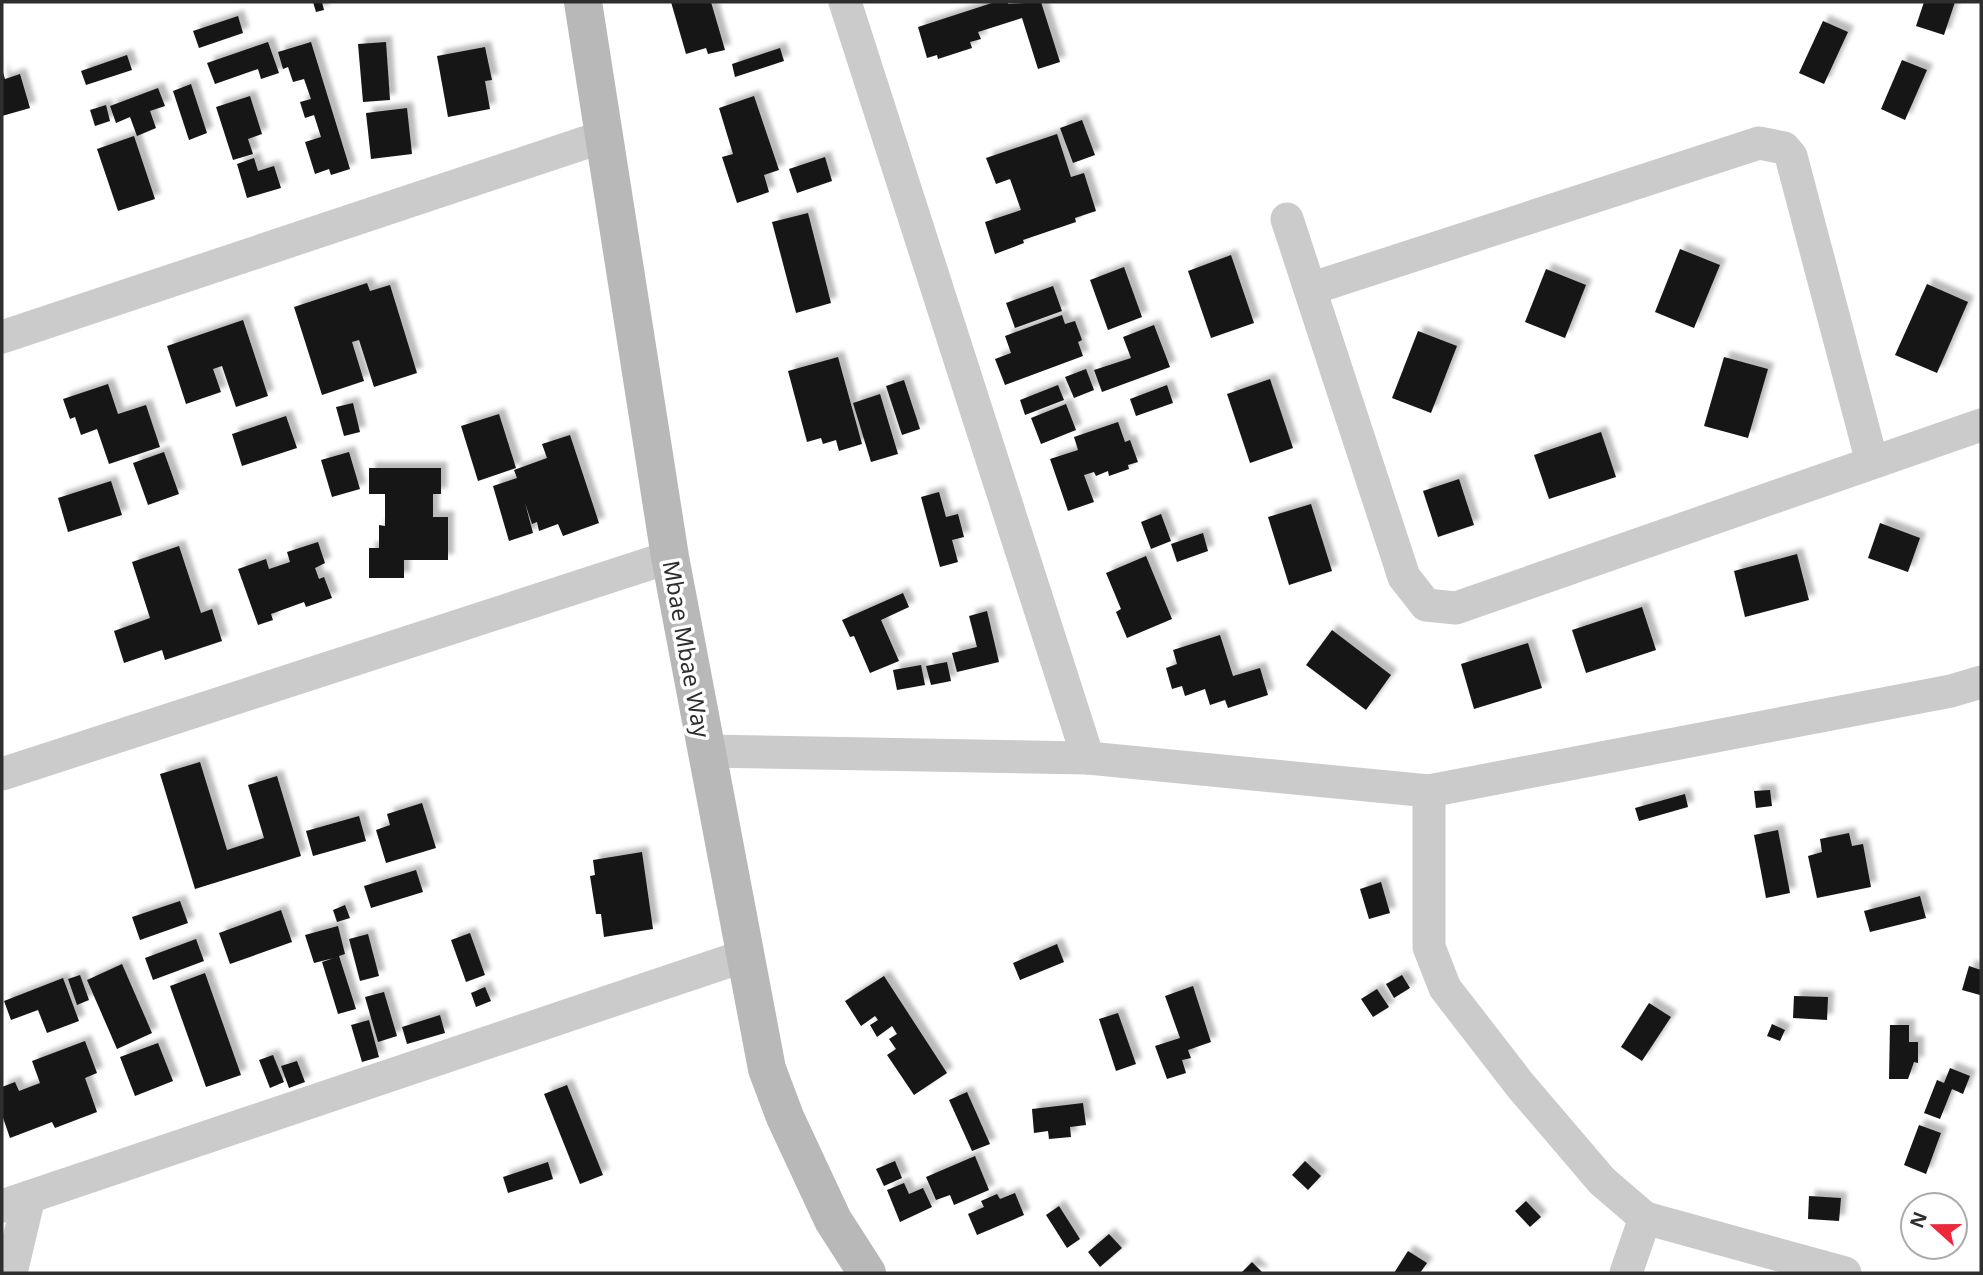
<svg xmlns="http://www.w3.org/2000/svg" width="1983" height="1275" viewBox="0 0 1983 1275" font-family="'Noto Sans',sans-serif">
<style>
.building{fill:#151515;filter:url(#shadow)}
.lines{fill:none;stroke-linecap:round;stroke-linejoin:round}
.street{stroke:#cbcbcb;stroke-width:33}
.secondary{stroke:#b8b8b8;stroke-width:38}
.labels{text-anchor:middle;dominant-baseline:central;stroke-width:7;stroke-linejoin:round;paint-order:stroke}
.street-label{font-size:23px;fill:#2e2e2e;stroke:#fff}
</style>
<defs>
<filter id="shadow"><feDropShadow dx="6" dy="-6" stdDeviation="2" flood-color="#0004"/></filter>
</defs>
<rect width="100%" height="100%" fill="#fff"/>
<g class="building">
<path d="M313,2H322L324,10L316,12Z"/>
<path d="M671,2H711L725,50L708,54L706,48L686,54Z"/>
<path d="M995,2H1008V4L1041,2L1060,62L1038,69L1022,18L978,32L981,39L970,42L972,48L938,59L937,55L927,58L918,27Z"/>
<path d="M1924,2H1955L1944,35L1916,26Z"/>
<path d="M238,16L243,33L199,48L193,31Z"/>
<path d="M1823,21L1848,32L1824,84L1799,73Z"/>
<path d="M268,42L279,73L261,79L258,69L215,84L207,63Z"/>
<path d="M311,42L350,169L331,175L329,169L315,174L305,142L321,137L314,115L305,118L300,102L311,99L304,79L293,82L288,67L283,69L278,52Z"/>
<path d="M386,42L390,100L363,102L358,44Z"/>
<path d="M485,47L492,80L485,81L490,109L448,117L437,56Z"/>
<path d="M780,48L784,61L735,77L732,64Z"/>
<path d="M127,55L132,70L86,85L81,71Z"/>
<path d="M1902,60L1927,70L1905,120L1881,109Z"/>
<path d="M2,69L5,79L20,74L30,108L2,116Z"/>
<path d="M191,84L207,133L189,140L173,91Z"/>
<path d="M158,88L165,106L150,111L156,128L137,136L130,117L116,123L110,106Z"/>
<path d="M250,96L262,134L248,139L253,154L233,160L216,107Z"/>
<path d="M754,96L779,170L764,175L769,192L737,203L722,157L733,154L719,108Z"/>
<path d="M106,105L110,121L95,126L90,110Z"/>
<path d="M407,108L412,154L371,159L366,113Z"/>
<path d="M1082,120L1095,155L1073,163L1060,128Z"/>
<path d="M1057,134L1071,177L1084,173L1096,211L1075,218L1076,222L1023,240L1024,243L995,254L985,222L1021,210L1010,179L996,184L986,158Z"/>
<path d="M134,136L155,199L118,211L97,149Z"/>
<path d="M825,157L832,181L797,193L789,169Z"/>
<path d="M254,158L258,171L274,166L281,188L247,198L237,164Z"/>
<path d="M808,213L831,303L796,313L772,222Z"/>
<path d="M1680,249L1720,265L1694,328L1655,312Z"/>
<path d="M1231,255L1254,323L1211,338L1188,271Z"/>
<path d="M1124,267L1142,317L1108,330L1090,280Z"/>
<path d="M1546,269L1586,285L1565,338L1525,322Z"/>
<path d="M367,283L370,291L390,285L417,373L374,387L359,340L352,342L364,381L322,395L294,307Z"/>
<path d="M1927,284L1968,302L1937,373L1895,355Z"/>
<path d="M1053,286L1062,311L1015,328L1006,303Z"/>
<path d="M1062,315L1065,324L1075,321L1082,340L1078,342L1083,356L1005,385L995,359L1011,353L1005,336Z"/>
<path d="M243,320L268,396L236,407L222,366L213,369L221,392L186,404L167,346Z"/>
<path d="M1154,325L1170,367L1102,392L1094,370L1131,358L1123,337Z"/>
<path d="M1418,331L1457,346L1431,413L1392,398Z"/>
<path d="M838,357L862,444L839,451L836,440L823,444L821,438L807,442L788,371Z"/>
<path d="M1724,357L1768,369L1748,438L1704,426Z"/>
<path d="M1086,369L1094,390L1074,398L1065,377Z"/>
<path d="M1270,379L1293,448L1250,463L1227,394Z"/>
<path d="M904,380L920,429L902,435L886,386Z"/>
<path d="M108,384L118,414L146,405L160,447L109,464L97,429L81,435L75,417L70,419L63,399Z"/>
<path d="M1058,385L1064,400L1025,415L1020,400Z"/>
<path d="M1167,385L1173,403L1136,416L1130,399Z"/>
<path d="M880,394L898,454L871,462L853,403Z"/>
<path d="M353,403L360,432L344,436L336,407Z"/>
<path d="M1066,404L1076,430L1041,444L1031,418Z"/>
<path d="M499,414L516,468L478,481L461,426Z"/>
<path d="M286,416L297,448L242,466L232,434Z"/>
<path d="M1118,422L1125,442L1130,440L1138,462L1128,465L1129,469L1109,476L1108,471L1096,476L1094,472L1084,475L1094,502L1068,511L1050,459L1078,450L1074,437Z"/>
<path d="M1601,432L1616,477L1549,499L1534,455Z"/>
<path d="M570,435L599,523L563,536L558,524L539,531L537,522L532,524L525,503L533,533L509,541L493,486L517,478L514,470L547,458L542,444Z"/>
<path d="M164,452L179,494L148,505L133,463Z"/>
<path d="M349,452L360,489L332,497L321,460Z"/>
<path d="M369,468H441V494H433V517H448V560H404V578H369V548H379V525L385,526V494H369Z"/>
<path d="M1459,479L1474,525L1438,537L1423,491Z"/>
<path d="M111,481L122,515L68,532L58,498Z"/>
<path d="M939,492L946,517L958,514L964,537L952,540L958,562L940,567L921,497Z"/>
<path d="M1311,504L1332,571L1289,585L1268,517Z"/>
<path d="M1161,514L1171,541L1151,549L1141,522Z"/>
<path d="M1880,523L1920,538L1908,572L1868,558Z"/>
<path d="M1203,533L1208,551L1177,562L1171,544Z"/>
<path d="M318,542L325,563L315,568L319,579L324,577L332,598L306,607L304,602L271,614L273,620L258,625L238,569L266,559L269,569L290,562L287,552Z"/>
<path d="M179,546L201,613L212,609L222,641L165,660L162,650L124,663L114,631L150,618L132,562Z"/>
<path d="M1797,554L1809,600L1745,617L1734,571Z"/>
<path d="M1146,556L1172,619L1127,638L1116,612L1121,609L1106,573Z"/>
<path d="M903,593L909,607L881,620L899,661L870,673L854,636L850,637L842,620Z"/>
<path d="M1642,607L1656,650L1586,673L1572,630Z"/>
<path d="M987,611L999,662L957,672L952,653L977,647L969,616Z"/>
<path d="M1332,630L1391,675L1366,710L1306,665Z"/>
<path d="M1220,635L1233,676L1260,668L1268,695L1228,708L1225,700L1210,705L1205,689L1185,696L1182,686L1172,689L1166,668L1177,664L1173,650Z"/>
<path d="M1528,643L1542,688L1474,709L1461,664Z"/>
<path d="M947,662L951,681L931,685L926,666Z"/>
<path d="M921,665L925,685L897,690L893,670Z"/>
<path d="M200,762L227,850L264,838L248,785L277,776L301,856L195,889L160,774Z"/>
<path d="M1770,790L1772,806L1756,808L1754,791Z"/>
<path d="M1685,794L1688,807L1639,821L1635,808Z"/>
<path d="M422,803L436,848L386,863L376,830L390,825L387,814Z"/>
<path d="M359,816L366,841L313,856L306,831Z"/>
<path d="M1778,830L1790,893L1766,898L1754,835Z"/>
<path d="M1849,833L1852,846L1863,844L1871,887L1817,898L1808,856L1822,852L1820,839Z"/>
<path d="M642,852L653,929L604,937L601,914H596L590,876L595,875L593,860Z"/>
<path d="M416,870L423,892L371,908L364,886Z"/>
<path d="M1381,882L1390,913L1369,919L1360,889Z"/>
<path d="M1920,896L1926,918L1870,932L1864,911Z"/>
<path d="M180,901L188,923L140,940L132,917Z"/>
<path d="M345,905L350,918L337,922L333,910Z"/>
<path d="M281,910L292,942L230,964L219,933Z"/>
<path d="M338,926L345,954L339,956L356,1009L338,1014L322,962L334,958L314,963L305,935Z"/>
<path d="M470,933L485,975L466,982L451,940Z"/>
<path d="M368,934L379,976L360,981L349,939Z"/>
<path d="M196,939L204,961L153,980L145,958Z"/>
<path d="M1057,944L1064,962L1020,980L1013,963Z"/>
<path d="M122,964L152,1033L117,1049L87,980Z"/>
<path d="M1969,966L1981,970L1980,995L1962,990Z"/>
<path d="M205,973L241,1075L206,1087L170,986Z"/>
<path d="M80,975L89,1000L77,1005L68,979Z"/>
<path d="M1402,975L1410,988L1394,998L1386,984Z"/>
<path d="M884,976L947,1073L914,1095L887,1055L896,1049L889,1039L897,1034L892,1026L877,1037L870,1025L878,1020L875,1016L861,1026L845,1001Z"/>
<path d="M63,978L79,1021L47,1033L38,1010L11,1020L4,1001Z"/>
<path d="M1193,986L1211,1042L1188,1050L1191,1058L1182,1060L1186,1073L1167,1079L1155,1046L1180,1038L1165,996Z"/>
<path d="M485,987L491,1001L476,1007L471,993Z"/>
<path d="M1377,989L1389,1007L1373,1017L1361,999Z"/>
<path d="M384,992L397,1036L378,1042L365,997Z"/>
<path d="M1794,996L1828,997L1827,1020L1793,1018Z"/>
<path d="M1649,1003L1671,1017L1642,1061L1621,1047Z"/>
<path d="M1118,1013L1136,1064L1116,1071L1099,1019Z"/>
<path d="M440,1015L445,1033L407,1044L402,1027Z"/>
<path d="M369,1020L379,1057L362,1062L351,1025Z"/>
<path d="M1772,1024L1785,1030L1780,1041L1767,1036Z"/>
<path d="M1890,1025H1909V1042H1918V1063L1914,1062L1908,1079H1889Z"/>
<path d="M85,1041L97,1073L85,1078L97,1112L55,1128L52,1122L10,1138L2,1115V1087L15,1082L19,1091L40,1083L32,1061Z"/>
<path d="M158,1043L173,1081L135,1096L120,1057Z"/>
<path d="M273,1055L284,1082L270,1088L259,1060Z"/>
<path d="M297,1061L305,1082L289,1088L281,1066Z"/>
<path d="M1950,1068L1970,1076L1963,1094L1952,1089L1940,1119L1924,1113L1937,1080L1944,1083Z"/>
<path d="M567,1085L603,1175L580,1184L544,1094Z"/>
<path d="M967,1092L990,1144L972,1151L949,1100Z"/>
<path d="M1083,1103L1086,1125L1070,1127L1071,1137L1049,1139L1048,1131L1034,1133L1032,1109Z"/>
<path d="M1919,1125L1941,1133L1926,1174L1904,1165Z"/>
<path d="M975,1156L989,1190L954,1205L950,1195L936,1200L926,1177Z"/>
<path d="M895,1161L902,1178L884,1186L876,1169Z"/>
<path d="M1305,1161L1321,1176L1308,1190L1292,1175Z"/>
<path d="M548,1162L553,1179L508,1193L503,1177Z"/>
<path d="M904,1183L909,1194L923,1188L932,1207L900,1222L887,1190Z"/>
<path d="M1015,1193L1024,1215L977,1235L968,1214L984,1207L981,1201L997,1194L1000,1199Z"/>
<path d="M1809,1196L1841,1198L1839,1221L1808,1219Z"/>
<path d="M1526,1201L1541,1217L1530,1227L1515,1211Z"/>
<path d="M1059,1206L1080,1239L1067,1248L1046,1215Z"/>
<path d="M1109,1234L1122,1248L1100,1267L1088,1252Z"/>
<path d="M1408,1251L1427,1263L1420,1273H1394Z"/>
<path d="M1252,1262L1263,1273H1241Z"/>
</g>
<g class="lines">
<g class="street">
<path d="M845,2L1088,758"/>
<path d="M1287,219L1404,577L1426,605L1456,608L1981,425"/>
<path d="M1310,289L1759,143L1784,148L1791,156L1872,462"/>
<path d="M2,337L605,136"/>
<path d="M705,751L1088,758L1429,791L1951,691L1981,682"/>
<path d="M2,774L670,557"/>
<path d="M1429,791V947L1445,988L1520,1085L1602,1181L1645,1218L1626,1273"/>
<path d="M2,1206L744,956"/>
<path d="M1645,1218L1845,1273"/>
<path d="M11,1273L29,1197"/>
</g>
<path class="secondary" d="M583,2L670,557L767,1069L785,1117L833,1220L867,1273"/>
</g>
<g class="labels">
<g class="street-label">
<text transform="translate(687 649) rotate(80)">Mbae Mbae Way</text>
</g>
</g>
<rect width="1983" height="1275" fill="none" stroke="#2e2e2e" stroke-width="7"/>
<g transform="translate(1934 1226) rotate(291)"><circle r="33" fill="#ffffff" stroke="#ababab" stroke-width="2"/>
<path d="M0-5L12 26L0 18L-12 26Z" fill="#ec283b"/>
<text y="-10" font-size="19" font-weight="bold" text-anchor="middle" fill="#2e2e2e">N</text>
</g>
</svg>
